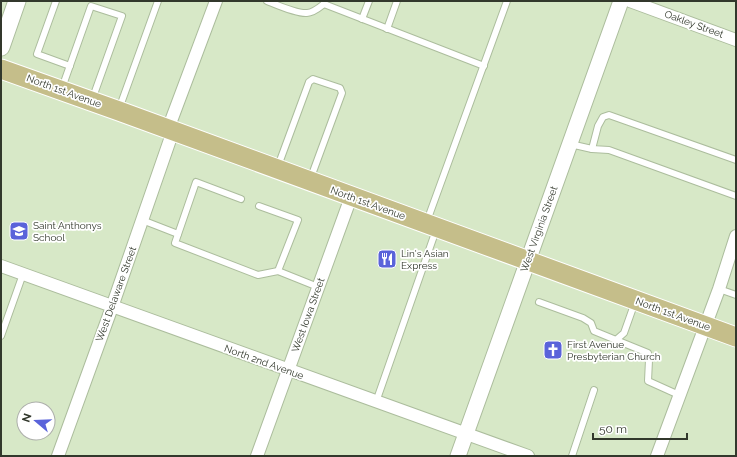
<svg xmlns="http://www.w3.org/2000/svg" width="737" height="457" viewBox="0 0 737 457" font-family="Raleway,sans-serif">
<style>
.lines{fill:none;stroke-linecap:round;stroke-linejoin:round}
.service-casing{stroke:#acbd9d;stroke-width:8}
.minor-casing{stroke:#acbd9d;stroke-width:14}
.tertiary-casing{stroke:#acbd9d;stroke-width:17}
.secondary-casing{stroke:#acbd9d;stroke-width:19}
.primary-casing{stroke:#fff;stroke-width:21}
.service{stroke:#fff;stroke-width:6}
.minor{stroke:#fff;stroke-width:12}
.tertiary{stroke:#fff;stroke-width:15}
.secondary{stroke:#fff;stroke-width:17}
.primary{stroke:#c5be8a;stroke-width:19}
.labels{text-anchor:middle;dominant-baseline:central;stroke-width:3.5;stroke-linejoin:round;paint-order:stroke}
.street-label{font-size:10px;fill:#32382c;stroke:#fff}
.poi-label{font-size:10px;fill:#32382c;stroke:#fff;text-anchor:start}
</style>
<rect width="100%" height="100%" fill="#d7e8c7"/>
<g class="lines">
<defs>
<g id="service">
<path d="M56,1L37,54L70,66"/>
<path d="M267,1C277,5 297,14 307,13C313,13 319,8 324,4"/>
<path d="M325,1L324,4L484,66"/>
<path d="M362,19L369,1"/>
<path d="M387,29L397,1"/>
<path d="M62,88L91,6L122,16L92,100"/>
<path d="M119,109L158,1"/>
<path d="M570,144L592,149"/>
<path d="M736,160L609,115L603,117L598,126L592,149L609,150L736,196"/>
<path d="M278,166L309,82L313,79L340,88L342,93L310,180"/>
<path d="M241,199L196,182L175,243L258,275L278,271L318,287"/>
<path d="M259,206L298,220L278,271"/>
<path d="M142,220L178,234"/>
<path d="M427,221L507,1"/>
<path d="M719,289L736,295"/>
<path d="M539,302L583,318L591,323L594,331L616,340L624,333L635,302"/>
<path d="M1,336L23,274"/>
<path d="M616,340L648,353L649,360L648,381L679,395"/>
<path d="M376,402L436,230"/>
<path d="M572,456L594,390"/>
</g>
<g id="minor">
<path d="M630,1L736,40"/>
<path d="M168,129L216,1"/>
<path d="M1,266L528,456"/>
<path d="M58,456L112,307L173,131"/>
<path d="M257,456L351,197"/>
<path d="M657,456L719,289L736,236"/>
</g>
<path id="tertiary" d="M458,456L621,1"/>
<path id="secondary" d="M1,47L17,1"/>
<path id="primary" d="M1,69L119,111L736,337"/>
</defs>
<use href="#service" class="service-casing"/>
<use href="#minor" class="minor-casing"/>
<use href="#tertiary" class="tertiary-casing"/>
<use href="#secondary" class="secondary-casing"/>
<use href="#primary" class="primary-casing"/>
<use href="#service" class="service"/>
<use href="#minor" class="minor"/>
<use href="#tertiary" class="tertiary"/>
<use href="#secondary" class="secondary"/>
<use href="#primary" class="primary"/>
</g>
<defs>
<symbol id="school-square" viewBox="-11 -11 22 22"><rect x="-9" y="-9" width="18" height="18" rx="4" fill="#5a63da" stroke="#fff"/><path d="M0-5L7-2L0 1L-7-2ZM-4 1L0 2.5L4 1V4Q0 6-4 4Z" fill="#fff"/></symbol>
<symbol id="restaurant-square" viewBox="-11 -11 22 22"><rect x="-9" y="-9" width="18" height="18" rx="4" fill="#5a63da" stroke="#fff"/><path d="M-5-6h1v4h1v-4h1v4h1v-4h1v5L-1.5 .5V6h-2V.5L-5-1ZM5-6V6H3V1.5H1.5Q1.5-4 5-6Z" fill="#fff"/></symbol>
<symbol id="church-square" viewBox="-11 -11 22 22"><rect x="-9" y="-9" width="18" height="18" rx="4" fill="#5a63da" stroke="#fff"/><path d="M-1.2-6h2.4v3.5h3.3v2.4h-3.3V6h-2.4V-.1h-3.3v-2.4h3.3Z" fill="#fff"/></symbol>
</defs>
<g fill-rule="evenodd">
<use href="#school-square" x="8" y="220" width="22" height="22"/>
<use href="#restaurant-square" x="376" y="248" width="22" height="22"/>
<use href="#church-square" x="542" y="339" width="22" height="22"/>
</g>
<g class="labels">
<g class="street-label">
<text transform="translate(694 24) rotate(20)">Oakley Street</text>
<text transform="translate(64 91) rotate(20)">North 1st Avenue</text>
<text transform="translate(368 203) rotate(20)">North 1st Avenue</text>
<text transform="translate(539 229) rotate(-70)">West Virginia Street</text>
<text transform="translate(116 294) rotate(-70)">West Delaware Street</text>
<text transform="translate(673 314) rotate(20)">North 1st Avenue</text>
<text transform="translate(308 315) rotate(-70)">West Iowa Street</text>
<text transform="translate(264 362) rotate(20)">North 2nd Avenue</text>
</g>
<g class="poi-label">
<text x="33" y="225">Saint Anthonys<tspan x="33" dy="12">School</tspan></text>
<text x="401" y="253">Lin's Asian<tspan x="401" dy="12">Express</tspan></text>
<text x="567" y="344">First Avenue<tspan x="567" dy="12">Presbyterian Church</tspan></text>
</g>
</g>
<rect width="737" height="457" fill="none" stroke="#32382c" stroke-width="4"/>
<g transform="translate(36 421) rotate(289)"><circle r="19" fill="#ffffff" stroke="#adafab"/>
<path d="M0-3L7 15L0 10L-7 15Z" fill="#5a63da"/>
<text y="-6" font-size="11" font-weight="bold" text-anchor="middle" fill="#32382c">N</text>
</g>
<path d="M593 433v6h94v-6" fill="none" stroke="#32382c" stroke-width="2"/>
<text x="599" y="433" font-size="12" fill="#32382c" stroke="#ffffff" stroke-width="3" paint-order="stroke">50 m</text>
</svg>
